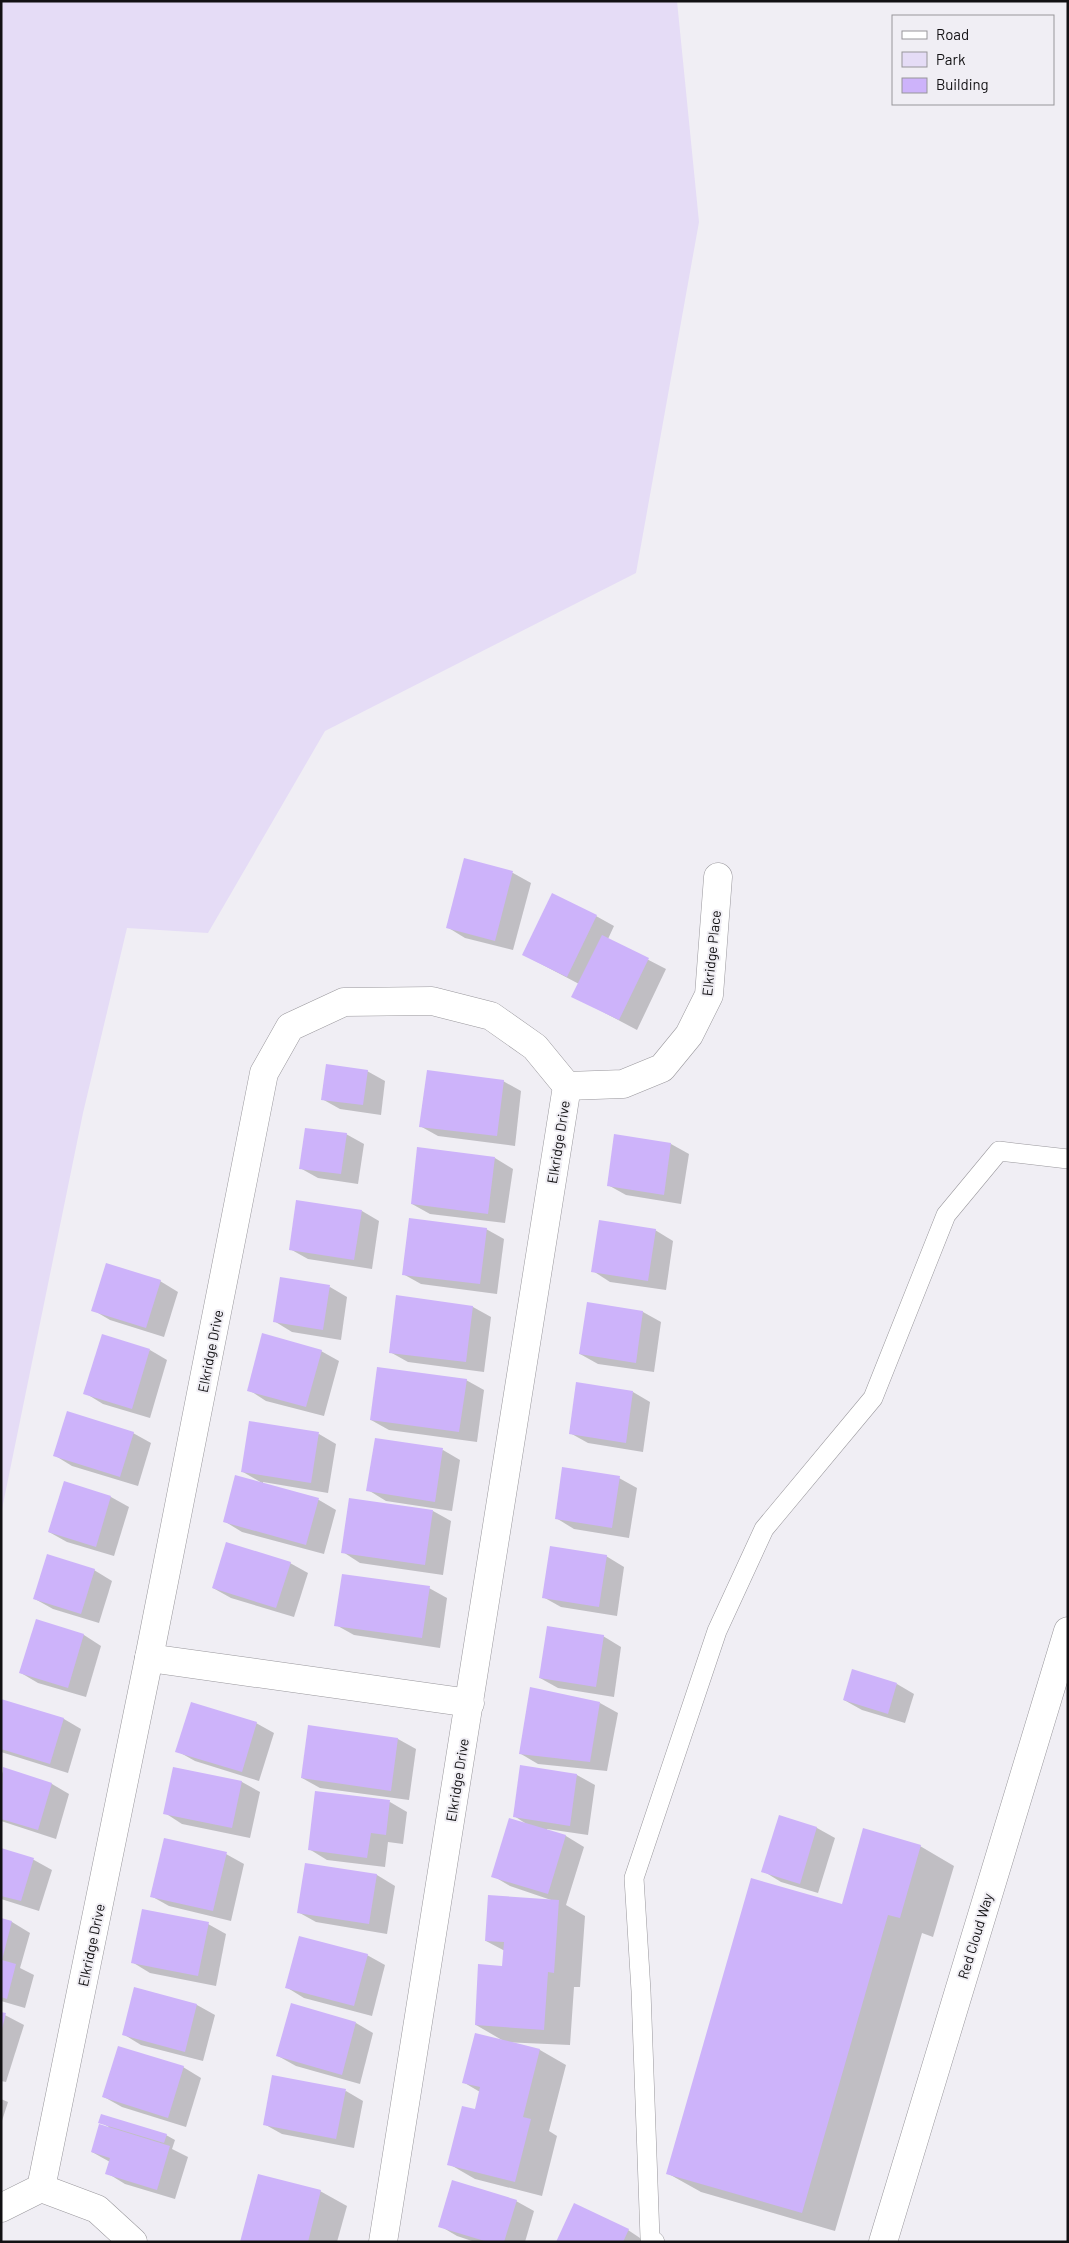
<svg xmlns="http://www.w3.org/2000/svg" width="1069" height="2243" viewBox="0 0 1069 2243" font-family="Barlow,sans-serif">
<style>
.green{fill:#e5dcf6}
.shadow{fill:#0003}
.building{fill:#cdb3fa}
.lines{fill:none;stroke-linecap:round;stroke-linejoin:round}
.service-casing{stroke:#99979c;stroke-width:20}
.minor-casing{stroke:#99979c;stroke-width:29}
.service{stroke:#fff;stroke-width:19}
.minor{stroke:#fff;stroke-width:28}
.labels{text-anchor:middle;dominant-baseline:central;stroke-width:4;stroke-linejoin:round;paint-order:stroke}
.street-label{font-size:14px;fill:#121113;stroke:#f0eef4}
</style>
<rect width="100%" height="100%" fill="#f0eef4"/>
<path class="green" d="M1,1H677L699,222L636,573L325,731L208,933L127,928L83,1113L1,1514Z"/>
<g class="shadow">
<path d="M465,860L513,873L531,883L513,950L465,938L447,927Z"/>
<path d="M596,916L614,926L608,939L666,969L637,1030L573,996L579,984L524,955Z"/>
<path d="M367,1071L385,1081L381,1115L340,1109L322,1099Z"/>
<path d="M503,1081L521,1091L515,1146L438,1136L420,1126Z"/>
<path d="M346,1134L364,1144L358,1184L318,1178L300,1168Z"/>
<path d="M671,1144L689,1154L681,1204L626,1195L608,1185Z"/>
<path d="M495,1158L513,1169L505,1223L430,1214L412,1204Z"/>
<path d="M362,1211L379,1221L372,1269L308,1259L290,1249Z"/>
<path d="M486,1229L504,1239L497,1294L421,1284L403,1274Z"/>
<path d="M655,1230L673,1241L666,1290L610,1282L593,1271Z"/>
<path d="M160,1281L178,1292L164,1337L110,1320L93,1310Z"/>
<path d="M330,1287L347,1297L341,1340L292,1332L274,1321Z"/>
<path d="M397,1297L473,1307L491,1317L484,1372L408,1362L390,1352Z"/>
<path d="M588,1303L643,1312L661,1322L654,1372L598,1364L580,1354Z"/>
<path d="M150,1350L167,1360L150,1418L103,1404L85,1393Z"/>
<path d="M321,1351L339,1361L324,1416L266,1401L249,1390Z"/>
<path d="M466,1380L484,1390L477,1442L389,1430L371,1420Z"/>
<path d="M633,1392L650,1402L643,1452L588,1443L570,1433Z"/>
<path d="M133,1433L151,1443L138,1486L72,1466L54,1455Z"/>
<path d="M319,1434L336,1444L328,1493L263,1482V1484L319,1500L336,1510L324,1554L242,1532L224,1521L262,1483L243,1472Z"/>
<path d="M443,1450L460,1460L452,1511L386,1501L368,1490Z"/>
<path d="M619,1478L637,1488L629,1538L574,1529L556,1518Z"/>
<path d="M64,1483L111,1497L129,1507L114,1556L67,1542L49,1532Z"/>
<path d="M433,1511L451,1521L443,1575L360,1563L343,1552Z"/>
<path d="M606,1556L624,1567L617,1616L561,1607L543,1597Z"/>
<path d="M290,1563L308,1573L294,1617L231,1598L213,1588Z"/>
<path d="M94,1570L112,1581L99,1623L53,1609L35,1599Z"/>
<path d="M429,1588L447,1598L440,1648L354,1635L336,1625Z"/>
<path d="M37,1621L84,1635L101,1646L86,1697L38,1683L21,1673Z"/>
<path d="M603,1636L621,1647L614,1697L558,1688L540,1678Z"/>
<path d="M897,1684L914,1694L905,1723L862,1710L844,1700Z"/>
<path d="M1,1700L64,1719L81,1729L68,1773L1,1752Z"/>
<path d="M600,1703L618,1713L607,1771L538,1764L521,1754Z"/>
<path d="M256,1723L274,1733L259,1781L195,1761L177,1751Z"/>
<path d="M309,1727L398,1739L416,1749L409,1800L320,1788L302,1778Z"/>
<path d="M521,1767L577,1775L595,1785L588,1835L547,1829V1831L566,1836L584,1847L566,1905L585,1916L580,1987H574L570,2045L505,2042L540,2050L566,2065L549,2131L557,2136L542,2196L475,2179L449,2164L475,2111L480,2092L463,2082L502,2040L476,2025L504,1967L505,1951L486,1941L554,1901L510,1886L493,1876L525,1823L514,1816Z"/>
<path d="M174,1768L242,1782L260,1792L250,1838L182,1824L165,1813Z"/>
<path d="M4,1769L52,1784L69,1794L56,1839L1,1821V1776Z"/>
<path d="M390,1802L407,1812L403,1844L388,1842L385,1867L327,1860L309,1849Z"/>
<path d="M780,1816L817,1828L835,1838L818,1893L781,1882L763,1871Z"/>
<path d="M920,1846L954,1866L933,1937L922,1933L835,2231L701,2192L667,2173L843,1906Z"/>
<path d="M1,1849L34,1860L52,1870L39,1911L1,1899Z"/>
<path d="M226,1854L244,1864L231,1921L169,1906L151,1896Z"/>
<path d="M306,1864L377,1875L395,1886L387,1934L316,1922L298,1912Z"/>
<path d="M1,1920L12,1922L30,1933L20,1968L34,1975L25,2008L1,2001Z"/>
<path d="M208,1924L226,1934L216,1986L150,1973L132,1962Z"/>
<path d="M367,1955L385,1965L372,2016L304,1998L286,1987Z"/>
<path d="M135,1988L197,2005L215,2015L203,2061L141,2045L123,2034Z"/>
<path d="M1,2013L24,2025L6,2082L1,2081Z"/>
<path d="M356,2023L373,2033L360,2084L296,2066L278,2056Z"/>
<path d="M183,2067L201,2078L186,2127L122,2107L104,2097Z"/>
<path d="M346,2091L363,2101L354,2148L282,2134L264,2124Z"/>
<path d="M1,2099L8,2102L1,2124Z"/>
<path d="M100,2122L166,2135L175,2140L172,2149L188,2157L175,2199L125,2184L107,2173L110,2162L92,2152L109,2127Z"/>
<path d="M320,2191L347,2206L337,2242H241Z"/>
<path d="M516,2201L534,2211L525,2242H475L457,2236L440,2226Z"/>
<path d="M628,2230L646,2242H557Z"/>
</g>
<g class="building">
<path d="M464,858L513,871L495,941L446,928Z"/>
<path d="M552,893L597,915L567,977L522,955Z"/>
<path d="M602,935L649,958L619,1020L571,997Z"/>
<path d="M326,1064L368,1070L363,1105L321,1100Z"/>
<path d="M427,1070L504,1080L497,1136L419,1127Z"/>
<path d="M305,1128L347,1133L341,1174L299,1169Z"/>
<path d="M614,1134L671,1143L664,1195L607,1186Z"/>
<path d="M417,1147L495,1157L488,1214L411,1204Z"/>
<path d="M296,1200L362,1210L354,1260L289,1250Z"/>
<path d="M409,1218L487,1228L480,1284L402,1275Z"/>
<path d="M599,1220L656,1229L648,1281L591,1272Z"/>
<path d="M106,1263L161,1280L146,1328L91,1311Z"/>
<path d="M280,1277L330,1285L323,1330L273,1322Z"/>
<path d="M396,1295L473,1306L466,1362L389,1353Z"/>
<path d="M587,1302L643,1311L636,1363L579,1354Z"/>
<path d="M262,1333L322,1350L306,1407L247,1391Z"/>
<path d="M102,1334L150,1349L132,1409L83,1394Z"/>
<path d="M377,1367L467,1379L459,1432L370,1420Z"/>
<path d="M576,1382L633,1391L626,1443L569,1434Z"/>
<path d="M67,1411L134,1432L120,1477L53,1456Z"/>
<path d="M249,1421L319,1432L311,1483L241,1472Z"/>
<path d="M375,1438L443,1448L435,1502L366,1491Z"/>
<path d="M562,1467L620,1476L612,1528L555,1519Z"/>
<path d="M235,1475L319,1498L306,1545L223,1522Z"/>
<path d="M64,1481L111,1496L96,1547L48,1532Z"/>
<path d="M349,1498L433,1510L425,1565L341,1553Z"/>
<path d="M226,1542L291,1562L276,1608L212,1588Z"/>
<path d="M550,1546L607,1555L599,1607L542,1598Z"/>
<path d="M47,1554L95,1569L81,1614L33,1599Z"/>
<path d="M342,1574L430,1586L422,1638L334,1626Z"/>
<path d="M36,1619L84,1634L68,1688L19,1673Z"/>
<path d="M547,1626L604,1635L596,1687L539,1678Z"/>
<path d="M852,1669L897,1683L888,1714L843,1700Z"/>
<path d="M530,1687L600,1702L590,1762L519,1754Z"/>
<path d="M1,1699L64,1718L50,1764L1,1749Z"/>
<path d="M191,1702L257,1722L242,1772L175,1752Z"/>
<path d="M308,1725L398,1738L391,1791L301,1778Z"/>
<path d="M520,1765L577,1774L570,1826L513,1817Z"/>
<path d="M3,1767L52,1783L38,1830L1,1819Z"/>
<path d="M173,1767L242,1781L232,1828L163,1814Z"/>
<path d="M315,1791L390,1800L386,1835L371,1833L367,1858L308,1850Z"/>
<path d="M779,1815L817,1827L800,1884L761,1872Z"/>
<path d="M509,1818L566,1835L548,1894L491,1877Z"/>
<path d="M863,1828L921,1845L900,1918L888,1915L802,2213L666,2174L751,1878L842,1904Z"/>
<path d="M164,1838L227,1852L213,1911L150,1897Z"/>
<path d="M1,1848L34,1858L21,1901L1,1896Z"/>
<path d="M305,1863L377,1874L369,1924L297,1913Z"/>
<path d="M488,1895L559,1900L554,1973L548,1972L544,2030L475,2025L478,1964L502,1966L504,1942L485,1941Z"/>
<path d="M142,1909L209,1922L198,1976L131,1963Z"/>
<path d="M1,1918L12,1921L2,1960L16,1964L7,1999L1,1997Z"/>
<path d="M299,1936L368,1954L354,2006L285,1988Z"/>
<path d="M134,1987L197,2004L185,2052L122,2035Z"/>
<path d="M291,2003L356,2022L342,2075L276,2056Z"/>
<path d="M1,2012L6,2013L2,2029H1Z"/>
<path d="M475,2033L540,2049L523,2117L531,2119L515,2182L447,2165L462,2106L475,2109L480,2087L462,2083Z"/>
<path d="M118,2046L184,2066L168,2118L102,2097Z"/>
<path d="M272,2075L346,2089L336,2139L263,2125Z"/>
<path d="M101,2114L167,2134L164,2143L98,2123Z"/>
<path d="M99,2124L170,2146L157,2190L105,2174L110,2158L91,2152Z"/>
<path d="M258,2174L321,2190L308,2242H240Z"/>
<path d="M452,2180L517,2200L504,2242H488L438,2227Z"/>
<path d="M574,2203L629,2229L623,2242H556Z"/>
</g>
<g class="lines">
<defs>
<path id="service" d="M655,2242L650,2238L641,1991L634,1878L717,1631L764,1529L873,1398L946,1215L999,1151L1068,1159"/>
<g id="minor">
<path d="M567,1086L623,1084L662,1068L689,1035L709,995L718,877"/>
<path d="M149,1658L470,1703"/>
<path d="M41,2188L97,2209L133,2242"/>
<path d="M1,2208L41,2188L149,1658L264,1073L290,1027L344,1002L432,1001L491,1016L535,1047L567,1086L383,2242"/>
<path d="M883,2242L1068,1631"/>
</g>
</defs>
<use href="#service" class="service-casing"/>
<use href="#minor" class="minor-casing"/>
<use href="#service" class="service"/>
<use href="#minor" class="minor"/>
</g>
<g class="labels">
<g class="street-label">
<text transform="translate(711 953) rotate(-84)">Elkridge Place</text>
<text transform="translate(558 1142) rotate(-81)">Elkridge Drive</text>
<text transform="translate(210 1351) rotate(-79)">Elkridge Drive</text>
<text transform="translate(457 1780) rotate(-81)">Elkridge Drive</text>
<text transform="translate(975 1936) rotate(-73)">Red Cloud Way</text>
<text transform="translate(91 1945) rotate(-78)">Elkridge Drive</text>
</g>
</g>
<rect width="1069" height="2243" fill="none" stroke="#121113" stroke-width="5"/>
<rect x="892" y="15" width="162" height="90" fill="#f0eef4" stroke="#97969a"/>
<rect x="902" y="31" width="25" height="8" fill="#ffffff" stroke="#97969a"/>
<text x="936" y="40" font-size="15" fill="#121113">Road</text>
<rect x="902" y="52" width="25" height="15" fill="#e5dcf6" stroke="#97969a"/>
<text x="936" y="65" font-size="15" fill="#121113">Park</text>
<rect x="902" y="78" width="25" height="15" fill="#cdb3fa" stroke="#97969a"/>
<text x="936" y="90" font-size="15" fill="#121113">Building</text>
</svg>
